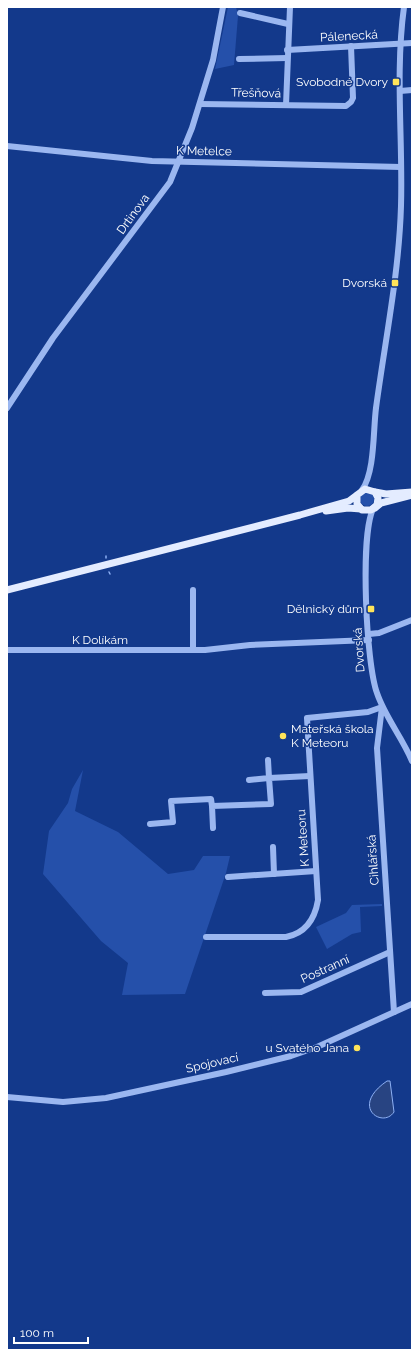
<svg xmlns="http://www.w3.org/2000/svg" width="419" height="1357" viewBox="0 0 419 1357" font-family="Raleway,sans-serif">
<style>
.green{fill:#2550aa}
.water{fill:#284482;stroke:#8db0f4}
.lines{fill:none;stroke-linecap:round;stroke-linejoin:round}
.stream{stroke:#8db0f4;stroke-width:1.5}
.minor{stroke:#9bb7f0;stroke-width:6}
.major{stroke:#e4ecff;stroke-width:7}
.poi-dot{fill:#ffe45a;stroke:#13398b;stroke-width:1.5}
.labels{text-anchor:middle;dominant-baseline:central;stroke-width:3;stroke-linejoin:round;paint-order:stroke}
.street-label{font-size:12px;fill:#fff;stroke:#13398b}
.poi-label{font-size:12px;fill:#fff;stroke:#13398b;text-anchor:end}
</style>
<rect width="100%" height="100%" fill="#13398b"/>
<g class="green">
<path d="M228,7H236L238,16L234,65L215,69Z"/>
<circle cx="367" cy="499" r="7"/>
<path d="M83,770L75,811L118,832L168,874L194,870L203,856H230L226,873L185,994L122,995L128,963L101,941L43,874L49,831L68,803L72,789Z"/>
<path d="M382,904V906L360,907L361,932L352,934L327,949L316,927L346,913L352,905Z"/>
</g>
<path class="water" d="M387,1081H390L394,1112C383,1129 349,1107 387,1081Z"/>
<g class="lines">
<g class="stream">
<path d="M106,556V558"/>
<path d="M109,572L110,574"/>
</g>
<g class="minor">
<path d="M240,13L288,24"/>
<path d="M287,50L412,43"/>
<path d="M239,59L287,58"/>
<path d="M400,91L412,90"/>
<path d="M200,104L346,106L351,102L353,98L351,46"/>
<path d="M286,105L290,7"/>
<path d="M7,146L152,161L401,167"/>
<path d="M7,408L53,338L170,182L192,128L213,60L223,7"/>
<path d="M362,490C375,472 373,431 376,408C385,341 399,274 401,206C403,140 395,73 404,7"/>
<path d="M373,509C360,537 366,663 377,693C385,717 402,737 412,761"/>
<path d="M193,590V650"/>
<path d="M369,634L379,633L412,620"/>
<path d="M7,650H205L250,645L369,640"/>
<path d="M382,707L377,748L394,1012"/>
<path d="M249,780L269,778L268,760"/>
<path d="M150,824L173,822L171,801L211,799L212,806"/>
<path d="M213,828L212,806L271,804L269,778L310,776"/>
<path d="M273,847L274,874"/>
<path d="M228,877L316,871"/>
<path d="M206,937H286C307,933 315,918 318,900L307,718L368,712L382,707"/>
<path d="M265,993L301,992L390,952"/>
<path d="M7,1097L63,1102L106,1098L226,1072L291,1056L317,1047L412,1004"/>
</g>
<g class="major">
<path d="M375,492L386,494L412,492"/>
<path d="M375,508L381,503L412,495"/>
<path d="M326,511L348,508L361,509"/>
<path d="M7,590L300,515L349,501L365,489L375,492L378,498L377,505L371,510H362L357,504V495"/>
</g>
</g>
<g class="poi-dot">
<rect x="392" y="78" width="8" height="8" rx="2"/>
<rect x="391" y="279" width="8" height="8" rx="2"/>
<rect x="367" y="605" width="8" height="8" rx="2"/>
<circle cx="283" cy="736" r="4"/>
<circle cx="357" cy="1048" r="4"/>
</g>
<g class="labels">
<g class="street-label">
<text transform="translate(349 36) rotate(-3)">Pálenecká</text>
<text transform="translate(256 93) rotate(1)">Třešňová</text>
<text transform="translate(204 151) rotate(1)">K Metelce</text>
<text transform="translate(133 214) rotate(-54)">Drtinova</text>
<text x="100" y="640">K Dolíkám</text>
<text transform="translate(359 650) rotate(-94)">Dvorská</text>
<text transform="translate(303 838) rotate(-94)">K Meteoru</text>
<text transform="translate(373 860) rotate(-94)">Cihlářská</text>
<text transform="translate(325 969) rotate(-24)">Postranní</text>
<text transform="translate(212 1063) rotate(-13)">Spojovací</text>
</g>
<g class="poi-label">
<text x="388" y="82">Svobodné Dvory</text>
<text x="387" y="283">Dvorská</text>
<text x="363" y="609">Dělnický dům</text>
<text x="291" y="729" text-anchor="start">Mateřská škola<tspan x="291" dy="14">K Meteoru</tspan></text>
<text x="349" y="1048">u Svatého Jana</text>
</g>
</g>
<rect width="419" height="1357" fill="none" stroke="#ffffff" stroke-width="16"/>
<path d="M14 1337v6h74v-6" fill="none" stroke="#ffffff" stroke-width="2"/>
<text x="20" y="1337" font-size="12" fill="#ffffff" stroke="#13398b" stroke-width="3" paint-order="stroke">100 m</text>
</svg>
